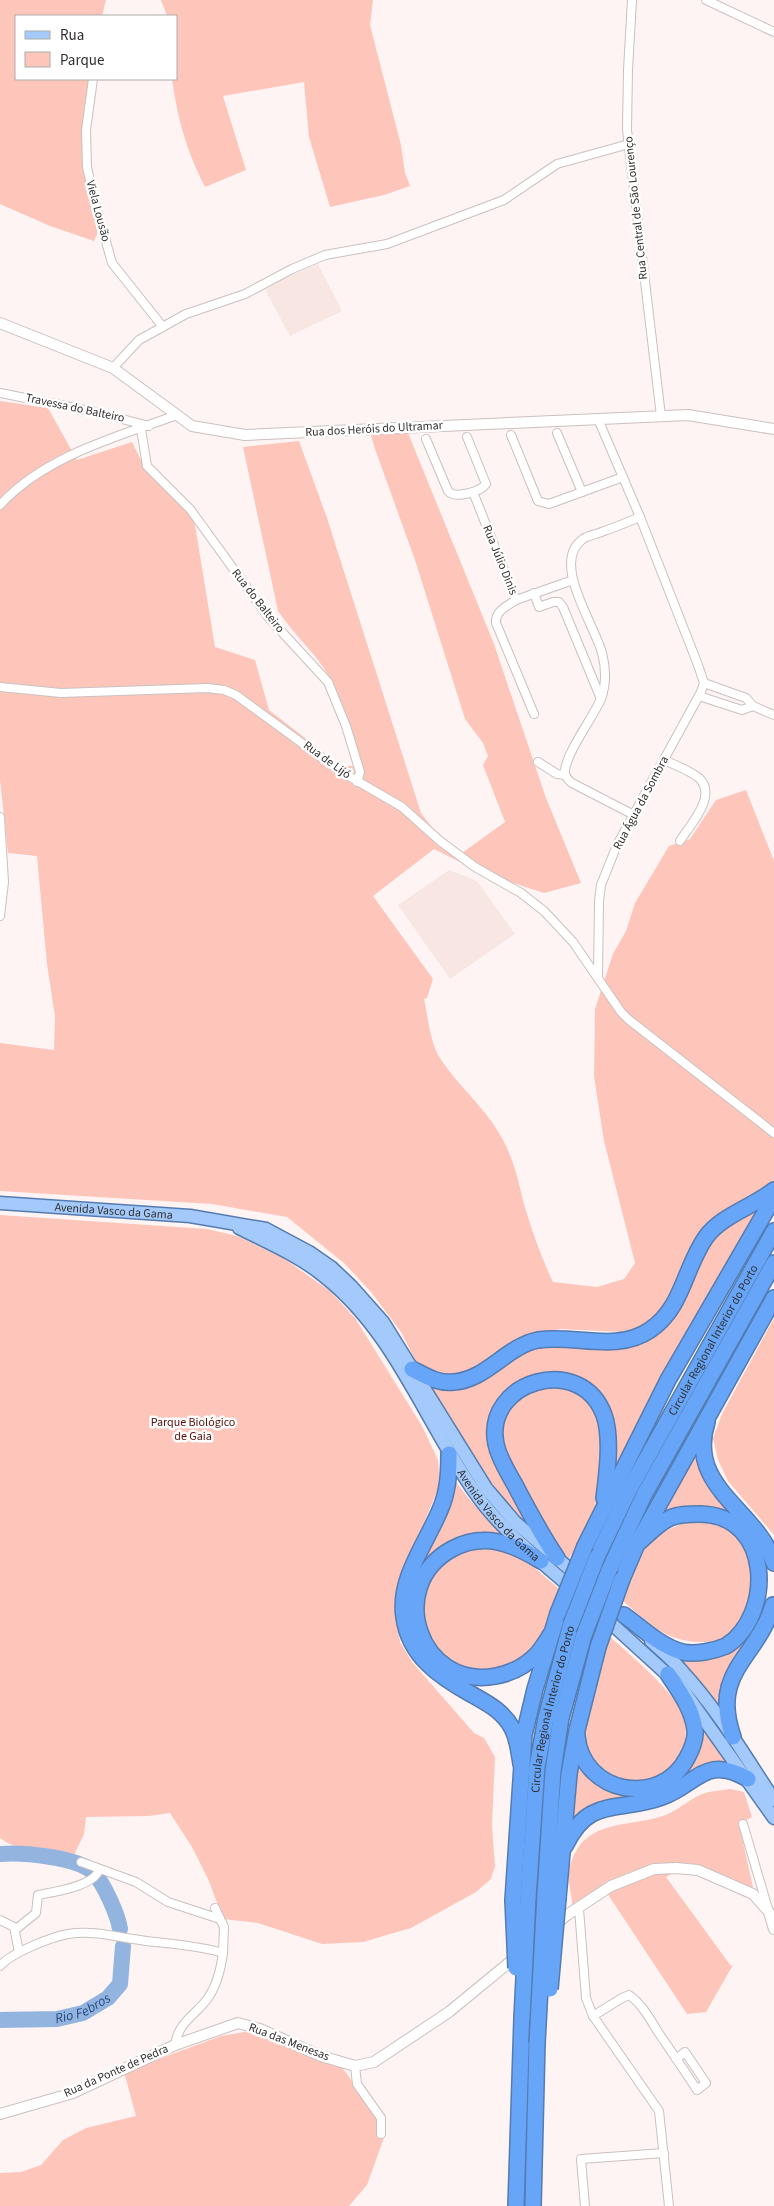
<svg xmlns="http://www.w3.org/2000/svg" width="774" height="2206" viewBox="0 0 774 2206" font-family="'Source Sans 3',sans-serif">
<style>
.built{fill:#f8e6e3}
.green{fill:#fec6bb}
.lines{fill:none;stroke-linecap:round;stroke-linejoin:round}
.river{stroke:#94b4e0;stroke-width:16}
.minor-casing{stroke:#cac1bf;stroke-width:10}
.tertiary-casing{stroke:#cac1bf;stroke-width:12}
.primary-casing{stroke:#547cb1;stroke-width:15}
.motorway-casing{stroke:#547cb1;stroke-width:18}
.minor{stroke:#fff;stroke-width:8}
.tertiary{stroke:#fff;stroke-width:10}
.primary{stroke:#a4c9fb;stroke-width:12}
.motorway{stroke:#67a5f8;stroke-width:15}
.motorway-bridge-casing{stroke:#547cb1;stroke-width:18;stroke-linecap:butt}
.motorway-bridge{stroke:#67a5f8;stroke-width:15}
.labels{text-anchor:middle;dominant-baseline:central;stroke-width:5;stroke-linejoin:round;paint-order:stroke}
.street-label{font-size:12px;fill:#322f2e;stroke:#fff}
.park-label{font-size:12px;fill:#561008;stroke:#fff}
.water-label{font-size:14px;font-style:italic;fill:#234d84;stroke:#fff}
</style>
<rect width="100%" height="100%" fill="#fef4f3"/>
<g class="built">
<path d="M318,264L342,311L290,336L265,290L284,279Z"/>
<path d="M449,870L477,881L515,934L450,979L398,905Z"/>
</g>
<g class="green">
<path d="M0,0H106L102,16H16V79H93L89,120L82,161L87,188L102,224L94,241L50,226L0,204Z"/>
<path d="M161,0H373L370,25L401,145L405,173L410,186L384,195L330,207L309,137L304,82L223,96L246,170L205,187C186,149 178,121 172,79H176V16H167Z"/>
<path d="M0,401L48,408L77,460L132,442L144,466L154,479L194,519L215,647L255,660L269,710L341,766H359C351,736 345,705 330,678C316,653 294,635 278,611L243,447L299,441L327,518L421,813L455,858L505,822L483,765L488,756L483,743L465,719L415,560L375,449L370,432L408,433L494,644L546,798L581,883L544,893L480,872L434,849L373,896L433,979L427,998L424,999C428,1017 430,1043 440,1058C460,1089 490,1111 506,1146C515,1164 519,1184 524,1204C532,1231 541,1257 553,1282L597,1287L624,1279L635,1263L604,1141L594,1076L595,1009L613,954L626,931L635,903L669,846L690,839L716,800L746,790L774,861V1188L716,1219L668,1311L639,1328L621,1332L561,1329L535,1333L526,1335L481,1365L454,1378L428,1370L415,1360L401,1332L371,1292L344,1263L287,1217L212,1204L0,1191V1043L54,1050L55,1017L47,964L37,856L8,853L0,780Z"/>
<path d="M761,1206L613,1477L598,1396L536,1375L490,1427L530,1529L493,1490L428,1386L429,1383C469,1405 501,1358 539,1348C579,1338 630,1362 663,1330C682,1311 685,1285 697,1262C712,1233 734,1222 761,1206Z"/>
<path d="M0,1215L207,1229L237,1236L283,1258L330,1291L355,1318L422,1426L438,1460L440,1484L403,1574L395,1612L400,1642L412,1662L474,1733L484,1738L495,1757L492,1825L495,1866L491,1879L476,1892L411,1928L363,1942L322,1944L258,1923L223,1919L209,1881L192,1847L170,1813L149,1816L86,1817L84,1834L74,1855C67,1853 61,1850 54,1850C34,1848 17,1851 0,1838Z"/>
<path d="M774,1318V1535L728,1481L718,1460L713,1438L722,1414Z"/>
<path d="M541,1386C554,1387 567,1388 578,1394C613,1413 603,1488 591,1519C585,1533 576,1546 569,1559L556,1544L502,1448V1426L509,1410L522,1396Z"/>
<path d="M700,1442L739,1521H659Z"/>
<path d="M456,1482L470,1500L506,1539L491,1537L418,1574L446,1515Z"/>
<path d="M692,1521C716,1523 726,1527 746,1541L759,1602L723,1641C672,1646 660,1633 623,1601C633,1558 648,1532 692,1521Z"/>
<path d="M482,1547H504L521,1556L559,1589C551,1611 545,1642 527,1657C514,1668 504,1669 489,1670C482,1670 472,1672 466,1670C422,1657 408,1595 441,1565C453,1554 467,1550 482,1547Z"/>
<path d="M752,1635L720,1710L696,1677L674,1656L733,1649Z"/>
<path d="M609,1636C629,1654 682,1697 686,1723C687,1728 685,1734 685,1739C680,1800 587,1794 584,1727C584,1719 589,1710 591,1702C597,1680 603,1658 609,1636Z"/>
<path d="M700,1720L731,1767L676,1786L583,1813L570,1823L577,1756L601,1784H670L687,1773L698,1751Z"/>
<path d="M730,1789L744,1792L752,1817L739,1824L754,1892L690,1863L666,1877L731,1966L733,1965L706,2012L687,2014L605,1890L572,1907C573,1896 567,1883 569,1872C579,1819 623,1828 663,1816C676,1811 684,1804 696,1797C706,1791 718,1791 730,1789Z"/>
<path d="M250,2031L340,2065L379,2116L385,2135L367,2185L349,2206H0V2173L21,2172L41,2165L63,2140L86,2128L136,2116L124,2072L221,2036Z"/>
</g>
<g class="lines">
<g class="river">
<path d="M0,1854C21,1852 79,1857 94,1873C104,1884 118,1915 120,1929"/>
<path id="s1" d="M0,2020L57,2019L83,2013L108,1998L120,1984L123,1946"/>
</g>
<defs>
<g id="minor">
<path d="M632,0L628,70L627,130L661,416"/>
<path d="M706,0L774,32"/>
<path d="M93,79L86,130L87,167L94,199L112,263L163,327"/>
<path d="M113,368L139,340L186,314L245,294L292,269L325,255L387,244L488,206L504,200L557,164L629,144"/>
<path d="M0,393L95,412L149,426"/>
<path d="M141,429L147,466L190,509L269,618L328,682L346,726L360,772L357,782"/>
<path d="M557,433L582,492"/>
<path d="M511,435L538,501L549,504L623,477"/>
<path d="M426,439L448,491C455,499 480,492 486,484L467,437"/>
<path d="M473,492L516,600L573,580"/>
<path d="M0,505C45,456 116,437 177,415"/>
<path d="M534,593L539,607L553,602H559L563,607L601,699"/>
<path d="M516,600C507,606 495,611 496,623L534,714"/>
<path d="M704,683L746,698L753,706L774,715"/>
<path d="M0,687L61,693L207,688L224,690L236,695L340,771L402,807L440,841L475,867L521,893L544,911L573,942L621,1012L628,1019L774,1133"/>
<path d="M699,696L742,710L753,706"/>
<path d="M664,760C675,765 689,770 699,778C718,796 690,825 680,841"/>
<path d="M538,762L557,774L565,775"/>
<path d="M634,815L572,783C568,780 564,776 565,770C568,750 592,719 601,699C606,685 606,668 602,653C595,625 550,562 583,539C588,535 598,534 604,531C616,527 628,522 640,517"/>
<path d="M0,817L4,882L0,916"/>
<path d="M598,975L599,901L601,885L617,845L701,692L704,683L698,665L640,517L598,419"/>
<path d="M743,1824L768,1909"/>
<path d="M81,1862L136,1882L168,1902L220,1919"/>
<path d="M215,1908L224,1927L223,1953"/>
<path d="M579,1909L586,1998L593,2016L659,2111L669,2206"/>
<path d="M0,1920L14,1927L19,1952"/>
<path d="M15,1930L36,1913L38,1895C53,1892 96,1886 99,1869"/>
<path d="M0,1966C11,1953 51,1937 68,1934C92,1930 117,1937 140,1940C167,1944 197,1945 223,1953C221,1968 217,1985 208,1998C196,2015 178,2022 175,2045"/>
<path d="M593,2016L622,1998L629,1995C642,2004 650,2019 658,2032C671,2051 684,2070 697,2090L706,2083L685,2052L676,2059"/>
<path d="M355,2066L357,2084L381,2118V2134"/>
<path d="M585,2206L581,2159L664,2153"/>
</g>
<g id="tertiary">
<path d="M0,323L113,368L192,426L245,435L688,415L774,429"/>
<path d="M0,2114L73,2093L175,2045L238,2023L260,2029L321,2056L355,2066L374,2062L449,2012L567,1915L611,1886L654,1869L676,1868L698,1870L753,1894L769,1912L774,1929"/>
</g>
<g id="primary">
<path id="s2" d="M0,1203L190,1216L266,1229L309,1252L332,1268L351,1286L383,1322L486,1488L515,1522L594,1590"/>
<path id="s3" d="M239,1228C269,1243 300,1256 325,1277C395,1332 425,1422 476,1494C501,1530 542,1562 576,1592"/>
<path d="M602,1615L681,1687L774,1818"/>
<path d="M651,1641C662,1651 673,1660 682,1671C718,1710 745,1756 774,1800"/>
</g>
<g id="motorway">
<path d="M412,1369C426,1376 438,1384 454,1382C486,1380 507,1346 538,1340C575,1334 616,1353 650,1330C683,1308 684,1268 706,1237C722,1215 753,1207 774,1190"/>
<path d="M707,1422C686,1488 757,1509 774,1563"/>
<path d="M449,1454C449,1474 448,1492 440,1510C426,1544 398,1579 404,1617C409,1656 440,1677 471,1694C487,1703 503,1711 512,1728C518,1739 519,1752 521,1764"/>
<path d="M585,1546L668,1380L774,1197"/>
<path id="s4" d="M597,1557L629,1490L774,1231"/>
<path d="M557,1558C541,1534 528,1510 515,1485C508,1472 499,1459 496,1444C483,1381 581,1352 604,1415C612,1437 607,1475 604,1498"/>
<path d="M541,1561C512,1543 484,1532 452,1549C384,1586 420,1691 496,1676C512,1673 527,1665 538,1653C543,1647 547,1640 551,1634"/>
<path d="M610,1568L644,1495L774,1263"/>
<path d="M622,1579L637,1544L774,1298"/>
<path d="M624,1615C642,1628 660,1646 682,1652C695,1655 714,1651 726,1646C774,1616 773,1515 700,1514C690,1514 679,1514 670,1518C657,1524 648,1535 637,1544"/>
<path d="M577,1736C582,1793 660,1809 687,1758C692,1749 696,1739 695,1729C692,1708 679,1691 668,1674"/>
<path d="M733,1737C710,1671 757,1659 773,1605"/>
<path d="M565,1846C589,1795 619,1813 662,1797C698,1784 705,1754 748,1779"/>
<path d="M545,1895L553,1771L561,1718L584,1635"/>
<path id="s5" d="M528,1898L537,1767L546,1718L571,1624"/>
<path d="M558,1898L569,1774L577,1730L598,1647"/>
<path d="M513,1900L524,1735L535,1689L558,1613"/>
<path d="M516,2206L522,2018"/>
<path d="M533,2206L537,2043"/>
</g>
</defs>
<use href="#minor" class="minor-casing"/>
<use href="#tertiary" class="tertiary-casing"/>
<use href="#primary" class="primary-casing"/>
<use href="#motorway" class="motorway-casing"/>
<use href="#minor" class="minor"/>
<use href="#tertiary" class="tertiary"/>
<use href="#primary" class="primary"/>
<use href="#motorway" class="motorway"/>
<defs>
<g id="motorway-bridge">
<path d="M558,1613L585,1546"/>
<path d="M571,1624L597,1557"/>
<path d="M584,1635L610,1568"/>
<path d="M598,1647L622,1579"/>
<path d="M513,1900L516,1968"/>
<path d="M550,1989L558,1898"/>
<path d="M522,2018L528,1898"/>
<path d="M537,2043L545,1895"/>
</g>
</defs>
<use href="#motorway-bridge" class="motorway-bridge-casing"/>
<use href="#motorway-bridge" class="motorway-bridge"/>
</g>
<g class="labels">
<g class="street-label">
<text transform="translate(636 208) rotate(-96)">Rua Central de São Lourenço</text>
<text transform="translate(98 211) rotate(75)">Viela Lousão</text>
<text transform="translate(75 408) rotate(12)">Travessa do Balteiro</text>
<text transform="translate(374 429) rotate(-3)">Rua dos Heróis do Ultramar</text>
<text transform="translate(500 560) rotate(68)">Rua Júlio Dinis</text>
<text transform="translate(258 601) rotate(52)">Rua do Balteiro</text>
<text transform="translate(327 760) rotate(36)">Rua de Lijó</text>
<text transform="translate(641 803) rotate(-62)">Rua Água da Sombra</text>
<text stroke="none"><textPath href="#s2" startOffset="114">Avenida Vasco da Gama</textPath></text>
<text stroke="none"><textPath href="#s4" startOffset="246">Circular Regional Interior do Porto</textPath></text>
<text stroke="none"><textPath href="#s3" startOffset="396">Avenida Vasco da Gama</textPath></text>
<text stroke="none"><textPath href="#s5" startOffset="191">Circular Regional Interior do Porto</textPath></text>
<text transform="translate(289 2042) rotate(21)">Rua das Menesas</text>
<text transform="translate(116 2071) rotate(-24)">Rua da Ponte de Pedra</text>
</g>
<g class="park-label">
<text x="193" y="1422">Parque Biológico<tspan x="193" dy="14">de Gaia</tspan></text>
</g>
<g class="water-label">
<text stroke="none"><textPath href="#s1" startOffset="85">Rio Febros</textPath></text>
</g>
</g>
<rect x="15" y="15" width="162" height="65" fill="#ffffff" stroke="#adacab"/>
<rect x="25" y="31" width="25" height="8" fill="#a4c9fb" stroke="#adacab"/>
<text x="60" y="40" font-size="15" fill="#322f2e">Rua</text>
<rect x="25" y="52" width="25" height="15" fill="#fec6bb" stroke="#adacab"/>
<text x="60" y="65" font-size="15" fill="#322f2e">Parque</text>
</svg>
